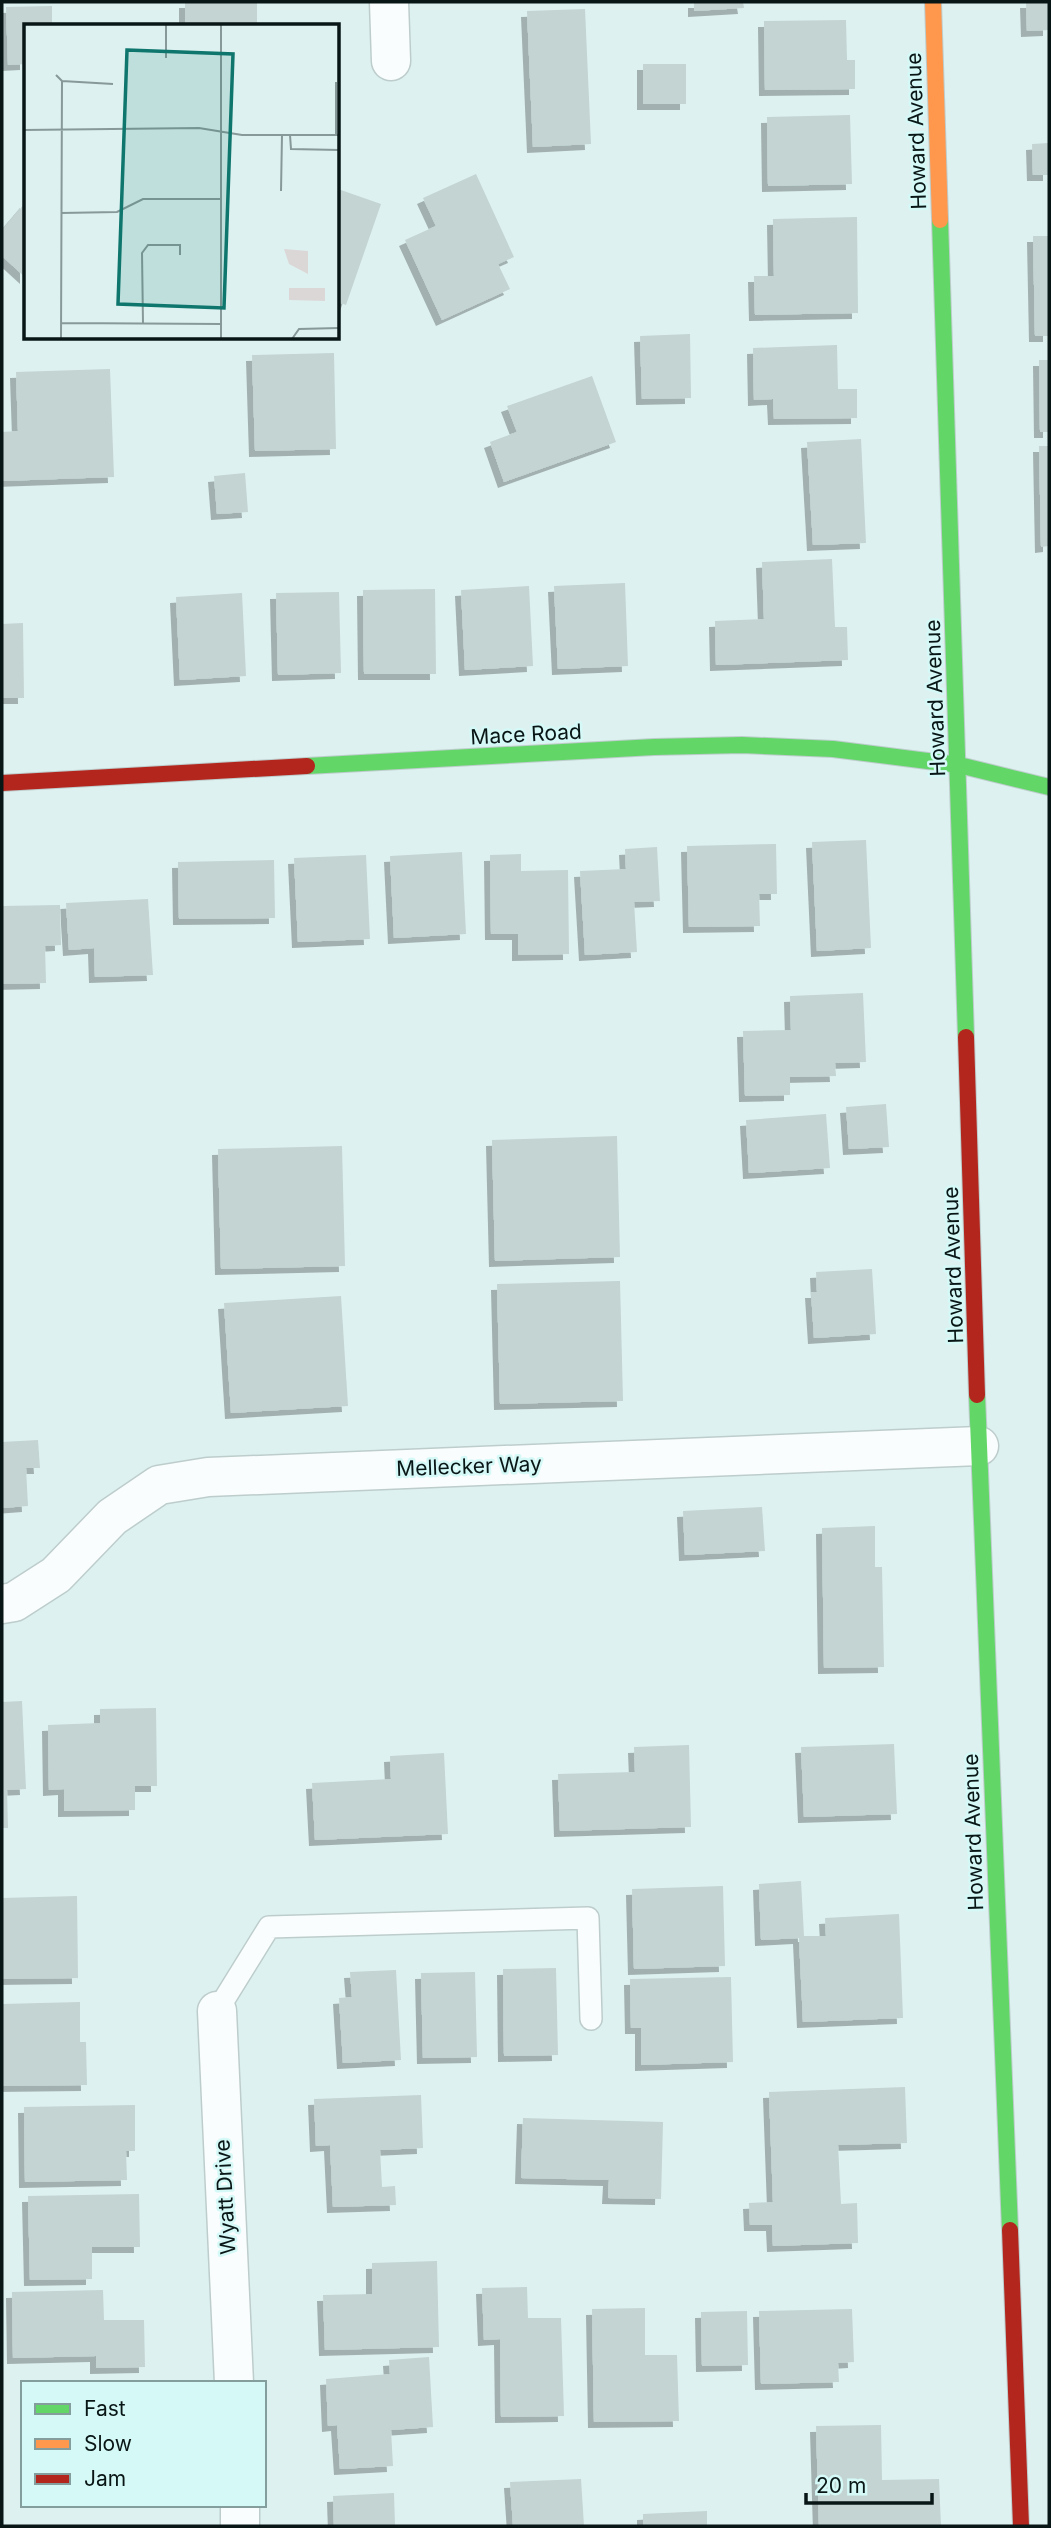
<svg xmlns="http://www.w3.org/2000/svg" width="1051" height="2528" viewBox="0 0 1051 2528" font-family="Inter,sans-serif">
<style>
.building{fill:#c4d4d3;filter:url(#shadow)}
.lines{fill:none;stroke-linecap:round;stroke-linejoin:round}
.lane-casing{stroke:#bdcdcc;stroke-width:24}
.street-casing{stroke:#bdcdcc;stroke-width:41}
.fast-casing{stroke:#bdcdcc;stroke-width:18}
.slow-casing{stroke:#bdcdcc;stroke-width:18}
.jam-casing{stroke:#bdcdcc;stroke-width:18}
.lane{stroke:#fafdfd;stroke-width:21}
.street{stroke:#fafdfd;stroke-width:38}
.fast{stroke:#63d668;stroke-width:16}
.slow{stroke:#ff974d;stroke-width:16}
.jam{stroke:#b3261e;stroke-width:16}
.labels{text-anchor:middle;dominant-baseline:central;stroke-width:5;stroke-linejoin:round;paint-order:stroke}
.street-label{font-size:21px;fill:#091616;stroke:#d5f9f7}
.inset-road{fill:none;stroke:#899;stroke-width:2}
.view{fill:#0f766e;fill-opacity:0.15;stroke:#0f766e;stroke-width:3.5}
.inset-edge{fill:none;stroke:#091616;stroke-width:3.5}
</style>
<defs>
<filter id="shadow"><feDropShadow dx="-6" dy="6" stdDeviation="0" flood-color="#0004"/></filter>
</defs>
<rect width="100%" height="100%" fill="#ddf1f0"/>
<g class="building">
<rect x="185" y="2" width="72" height="24"/>
<path d="M694,2H743L744,8L694,11Z"/>
<path d="M1026,2H1049V30L1027,31Z"/>
<path d="M52,6V26H26V64L8,65L6,7Z"/>
<path d="M585,9L591,144L533,147L527,11Z"/>
<path d="M846,20L847,60H855V89L765,90L764,21Z"/>
<rect x="643" y="64" width="43" height="40"/>
<path d="M850,115L852,184L768,186L767,117Z"/>
<path d="M1049,143V175H1033L1032,144Z"/>
<path d="M476,174L514,257L498,264L510,289L442,320L405,240L436,226L423,198Z"/>
<path d="M338,189L381,204L346,305L338,302Z"/>
<path d="M26,202V278L2,256V230Z"/>
<path d="M857,217L858,313L755,315L754,276H774L773,219Z"/>
<path d="M1033,236H1049V336H1035Z"/>
<path d="M690,334L691,398L642,399L640,336Z"/>
<path d="M837,345L838,389H857V418L774,419L773,399L754,400L753,348Z"/>
<path d="M334,353L336,449L255,451L252,355Z"/>
<path d="M1039,360H1049V432H1040Z"/>
<path d="M110,369L114,477L2,481V432L18,431L16,372Z"/>
<path d="M592,376L616,442L504,482L490,442L517,432L507,406Z"/>
<path d="M861,439L866,543L813,545L807,442Z"/>
<path d="M1039,446H1049V546L1041,547Z"/>
<path d="M245,473L248,512L217,514L214,476Z"/>
<path d="M832,559L835,627H847L848,660L716,665L715,621L764,619L762,562Z"/>
<path d="M625,583L628,666L558,669L554,586Z"/>
<path d="M529,586L533,666L465,670L461,590Z"/>
<path d="M435,589L436,674H364L363,590Z"/>
<path d="M339,592L341,673L278,675L276,593Z"/>
<path d="M242,593L246,676L180,680L176,597Z"/>
<path d="M23,623L24,698H2V624Z"/>
<path d="M866,840L871,948L817,951L812,842Z"/>
<path d="M776,844L777,894H759L760,926L689,927L687,846Z"/>
<path d="M657,847L660,901L634,902L637,952L585,955L580,871L626,869L625,849Z"/>
<path d="M462,852L466,934L394,938L390,856Z"/>
<path d="M521,854V871L568,870L569,954L518,955V934H491L490,855Z"/>
<path d="M366,855L370,939L298,942L294,858Z"/>
<path d="M274,860L275,918L179,919L178,862Z"/>
<path d="M148,899L153,975L95,977L94,948L69,950L66,903Z"/>
<path d="M60,905L61,945L45,946L46,983L2,984V906Z"/>
<path d="M863,993L866,1062L835,1063L836,1076L790,1077V1095L745,1096L743,1031L791,1030L790,996Z"/>
<path d="M886,1104L889,1147L849,1149L846,1107Z"/>
<path d="M826,1114L830,1168L749,1173L746,1120Z"/>
<path d="M617,1136L620,1257L495,1261L492,1140Z"/>
<path d="M342,1146L345,1266L221,1269L218,1149Z"/>
<path d="M872,1269L876,1334L814,1338L811,1292H817L816,1272Z"/>
<path d="M620,1281L623,1401L500,1404L497,1284Z"/>
<path d="M341,1296L348,1406L231,1413L224,1303Z"/>
<path d="M38,1440L40,1468H26L28,1506L2,1508V1442Z"/>
<path d="M762,1507L765,1551L685,1555L683,1511Z"/>
<path d="M875,1526V1567H882L884,1667L824,1668L822,1528Z"/>
<path d="M22,1701L26,1789L7,1790L8,1828H2V1702Z"/>
<path d="M156,1708L157,1786H135V1810L64,1811V1789L49,1790L48,1725L100,1723V1709Z"/>
<path d="M894,1744L897,1814L804,1817L801,1747Z"/>
<path d="M689,1745L691,1827L560,1831L558,1774L635,1772L634,1747Z"/>
<path d="M444,1753L448,1834L315,1840L312,1783L391,1779L390,1756Z"/>
<path d="M801,1881L804,1936H826L825,1918L899,1914L903,2018L803,2022L799,1938L761,1940L759,1884Z"/>
<path d="M723,1886L725,1966L634,1969L632,1889Z"/>
<path d="M77,1896L78,1978L2,1979V1898Z"/>
<path d="M556,1968L558,2055L504,2056L503,1969Z"/>
<path d="M396,1970L401,2060L343,2063L339,1998L352,1997L350,1972Z"/>
<path d="M475,1972L477,2057L423,2058L421,1973Z"/>
<path d="M731,1977L733,2062L641,2065V2028H631L630,1979Z"/>
<path d="M80,2002V2042H86L87,2085L2,2086V2004Z"/>
<path d="M905,2087L907,2143L838,2145L841,2204L857,2203L858,2243L773,2246L772,2225H750L749,2203L773,2202L769,2092Z"/>
<path d="M421,2095L423,2148L380,2150L382,2187L395,2186L396,2205L333,2207L330,2145L316,2146L314,2099Z"/>
<path d="M135,2105V2151H126L127,2180L25,2182L24,2107Z"/>
<path d="M523,2118L663,2122L661,2199L608,2198L609,2180L521,2178Z"/>
<path d="M139,2194L140,2247H92V2279L30,2280L28,2196Z"/>
<path d="M437,2261L439,2347L325,2350L323,2295L372,2294V2263Z"/>
<path d="M527,2287L528,2318H561L564,2416L501,2417L500,2339L484,2340L482,2288Z"/>
<path d="M103,2290L104,2320H144L145,2367L96,2368V2356L13,2358L12,2292Z"/>
<path d="M645,2308V2355H677L679,2421L594,2422L592,2309Z"/>
<path d="M852,2309L854,2362L838,2363L839,2382L761,2384L759,2311Z"/>
<path d="M747,2311L748,2365L702,2366L701,2312Z"/>
<path d="M429,2357L433,2427L391,2430L393,2466L340,2469L337,2425L328,2426L326,2379L390,2374L389,2360Z"/>
<path d="M881,2425L882,2480L939,2479L941,2526H819L816,2426Z"/>
<path d="M581,2479L584,2526H513L510,2482Z"/>
<path d="M394,2493L395,2526H334L333,2496Z"/>
<path d="M707,2511V2526H643V2514Z"/>
</g>
<g class="lines">
<defs>
<path id="lane" d="M217,2011L269,1927L588,1918L591,2019"/>
<g id="street">
<path d="M389,2L391,61"/>
<path d="M2,1604L14,1602L56,1575L112,1517L159,1485L208,1477L979,1446"/>
<path d="M217,2011L234,2383"/>
<path d="M240,2505V2526"/>
</g>
<g id="fast">
<path d="M940,220L966,1037"/>
<path d="M307,766L654,747L742,745L833,749L959,765L1049,787"/>
<path d="M977,1395L1010,2230"/>
</g>
<path id="slow" d="M933,2L940,220"/>
<g id="jam">
<path d="M2,783L307,766"/>
<path d="M966,1037L977,1395"/>
<path d="M1010,2230L1021,2526"/>
</g>
</defs>
<use href="#lane" class="lane-casing"/>
<use href="#street" class="street-casing"/>
<use href="#fast" class="fast-casing"/>
<use href="#slow" class="slow-casing"/>
<use href="#jam" class="jam-casing"/>
<use href="#lane" class="lane"/>
<use href="#street" class="street"/>
<use href="#fast" class="fast"/>
<use href="#slow" class="slow"/>
<use href="#jam" class="jam"/>
</g>
<g class="labels">
<g class="street-label">
<text transform="translate(916 131) rotate(-92)">Howard Avenue</text>
<text transform="translate(935 698) rotate(-92)">Howard Avenue</text>
<text transform="translate(526 734) rotate(-3)">Mace Road</text>
<text transform="translate(953 1265) rotate(-92)">Howard Avenue</text>
<text transform="translate(469 1466) rotate(-2)">Mellecker Way</text>
<text transform="translate(973 1832) rotate(-92)">Howard Avenue</text>
<text transform="translate(225 2197) rotate(-93)">Wyatt Drive</text>
</g>
</g>
<g transform="translate(24 24)">
<rect width="315" height="315" fill="#ddf1f0"/>
<path d="M260,225L284,227V250L265,240ZM265,264H301V277L265,276Z" fill="#dcd7d7"/>
<path class="inset-road" d="M142,0V34M197,0V315M32,51L38,57L37,315M38,57L89,60M312,58V111M0,106L175,104L218,111H315M266,111L267,125L315,126M257,167L258,111M37,189L93,188L119,175H197M37,299L197,300M119,299L118,229L124,221H156V231M268,315L275,305L315,304"/>
<path class="view" d="M103,26L209,30L200,284L94,280Z"/>
<rect width="315" height="315" class="inset-edge"/>
</g>
<rect width="1051" height="2528" fill="none" stroke="#091616" stroke-width="7"/>
<rect x="21" y="2381" width="245" height="126" fill="#d5f9f7" stroke="#839e9d" stroke-width="2"/>
<rect x="35" y="2404" width="35" height="10" fill="#63d668" stroke="#839e9d" stroke-width="2"/>
<text x="84" y="2416" font-size="21" fill="#091616">Fast</text>
<rect x="35" y="2439" width="35" height="10" fill="#ff974d" stroke="#839e9d" stroke-width="2"/>
<text x="84" y="2451" font-size="21" fill="#091616">Slow</text>
<rect x="35" y="2474" width="35" height="10" fill="#b3261e" stroke="#839e9d" stroke-width="2"/>
<text x="84" y="2486" font-size="21" fill="#091616">Jam</text>
<path d="M806 2493v10h126v-10" fill="none" stroke="#091616" stroke-width="3.5"/>
<text x="816" y="2493" font-size="21" fill="#091616" stroke="#d5f9f7" stroke-width="5" paint-order="stroke">20 m</text>
</svg>
